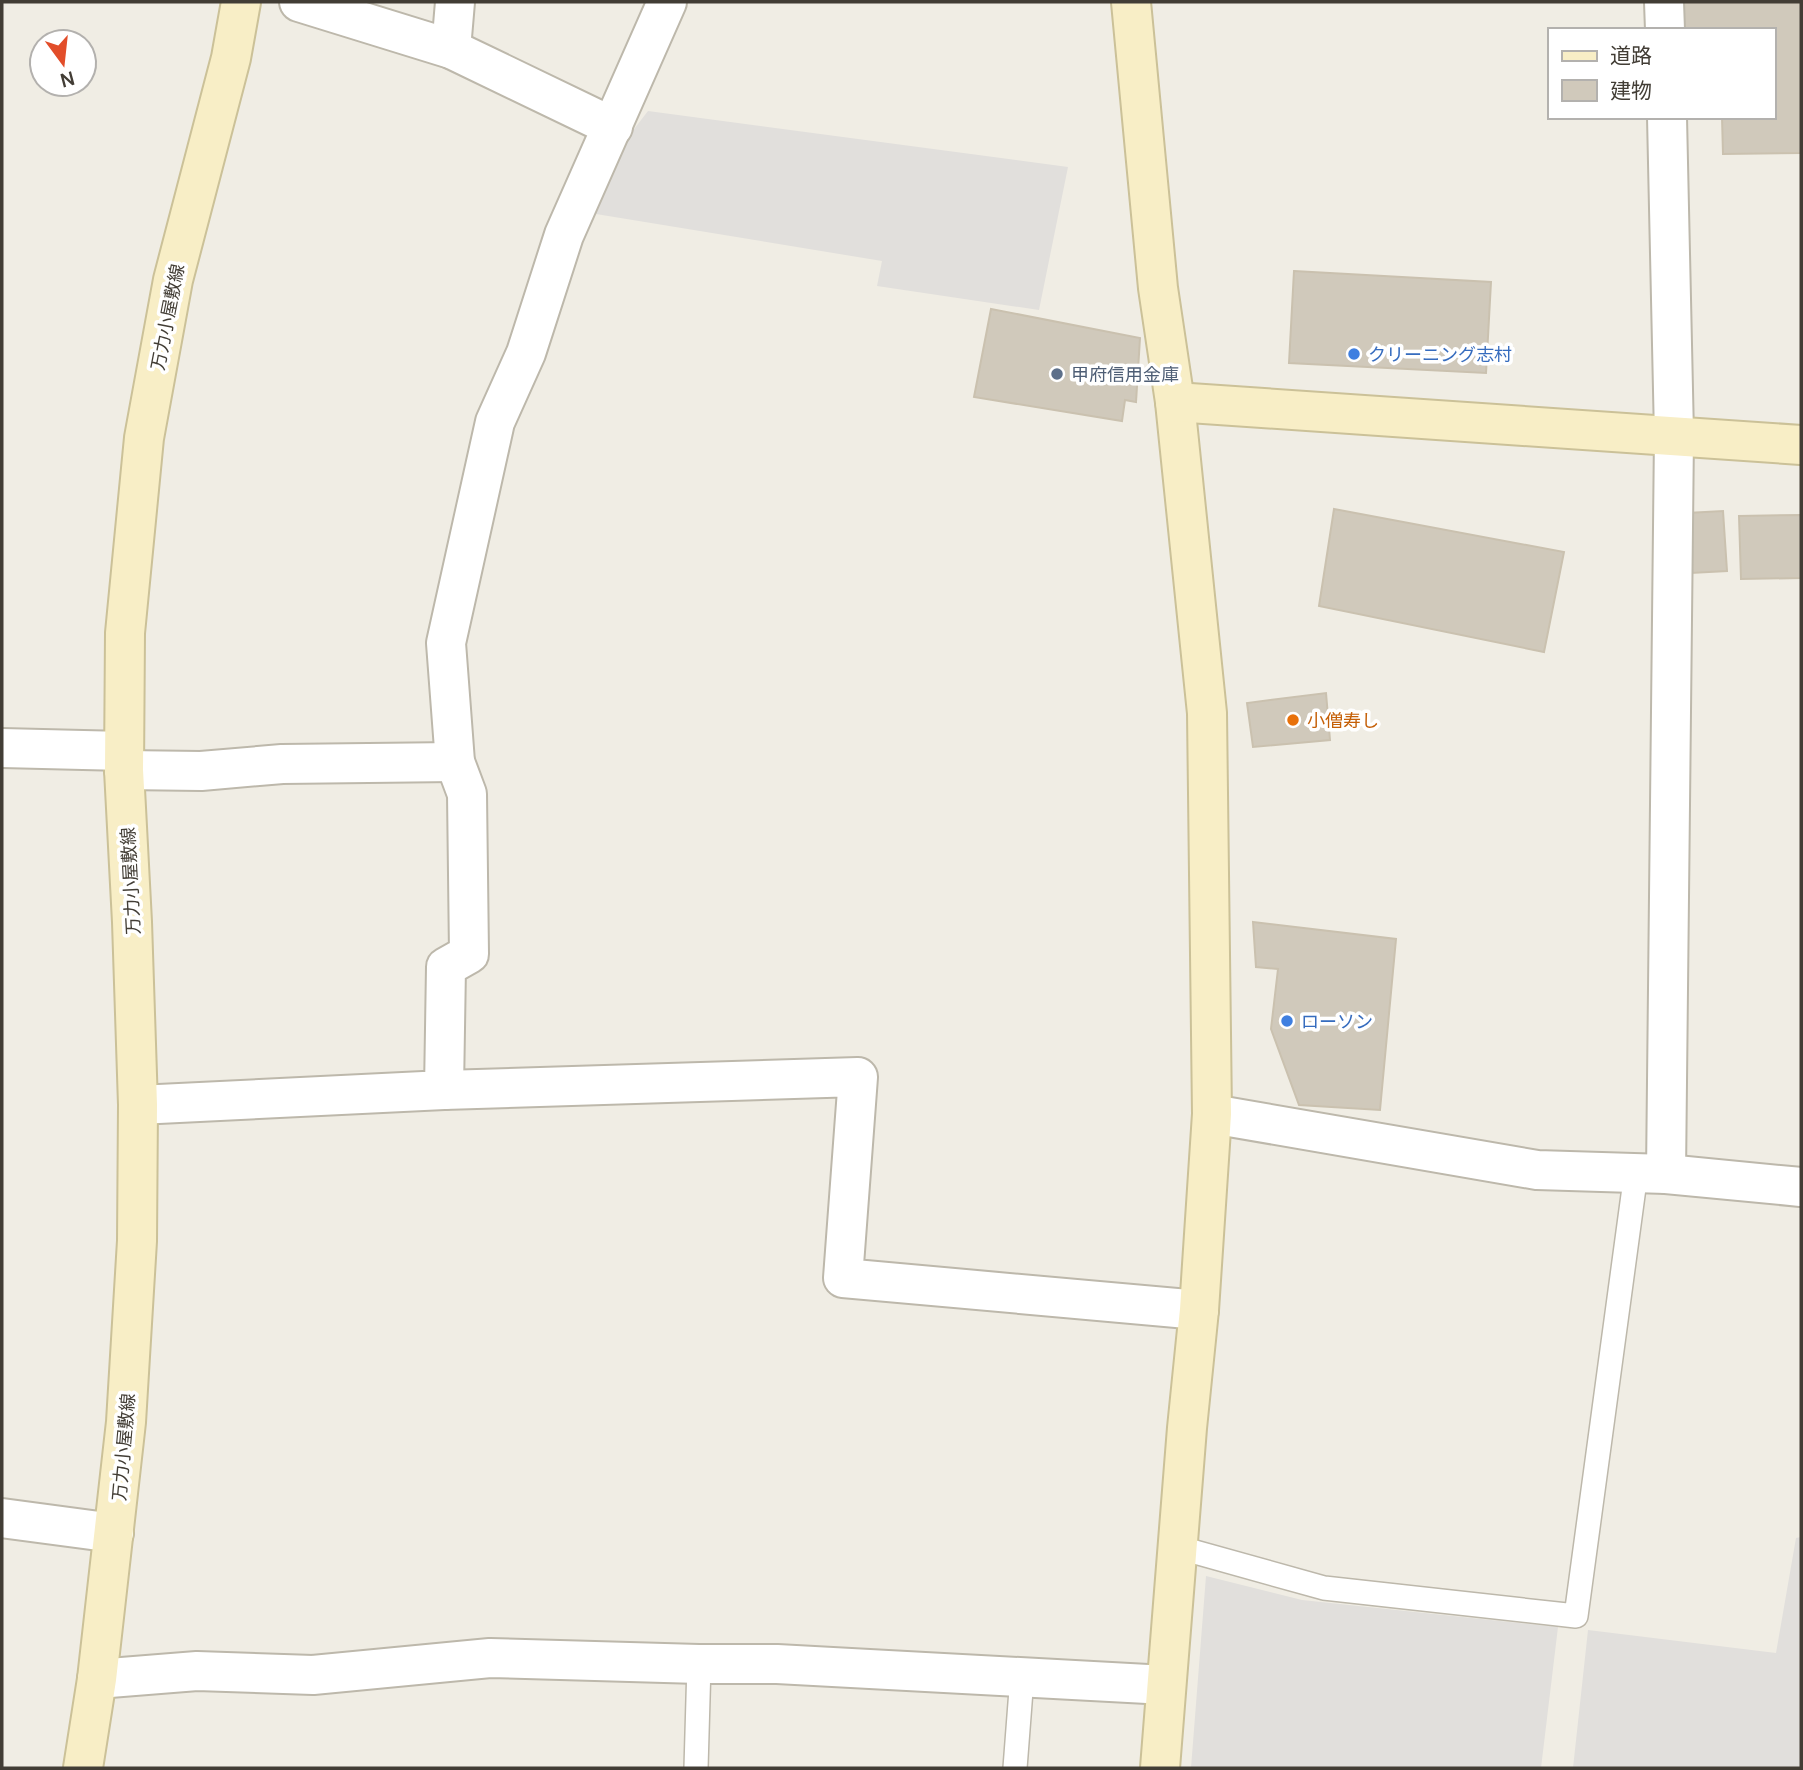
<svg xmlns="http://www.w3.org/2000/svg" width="1803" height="1770" viewBox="0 0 1803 1770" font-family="Manrope,'Noto Sans JP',sans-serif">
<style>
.parking{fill:#e1dfdc}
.building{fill:#d0c9bb;stroke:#cac1af;stroke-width:2}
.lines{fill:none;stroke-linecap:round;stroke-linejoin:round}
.lane-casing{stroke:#bdb8ab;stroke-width:26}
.street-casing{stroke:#bdb8ab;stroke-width:42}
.secondary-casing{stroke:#cbc198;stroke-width:42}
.lane{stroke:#fff;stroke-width:23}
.street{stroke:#fff;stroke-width:38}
.secondary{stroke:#f8eec6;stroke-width:38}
.shop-dot{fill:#3f7fe0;stroke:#fff;stroke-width:2.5}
.service-dot{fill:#5c6f8a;stroke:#fff;stroke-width:2.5}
.food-dot{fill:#e8710a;stroke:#fff;stroke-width:2.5}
.labels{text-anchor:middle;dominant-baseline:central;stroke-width:7;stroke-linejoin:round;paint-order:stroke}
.street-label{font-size:18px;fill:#423d35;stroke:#fff}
.shop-label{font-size:18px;fill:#366cbe;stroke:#fff;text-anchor:start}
.service-label{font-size:18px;fill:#4e5e75;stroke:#fff;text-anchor:start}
.food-label{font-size:18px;fill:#c56008;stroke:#fff;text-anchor:start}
</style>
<rect width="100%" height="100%" fill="#f0ede4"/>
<g class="parking">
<path d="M648,111L1068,167L1039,310L877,286L882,261L596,214L611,159Z"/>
<path d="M1801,1537V1768H1573L1588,1630L1776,1653L1796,1538Z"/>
<path d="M1206,1576L1302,1600L1558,1627L1541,1768H1191Z"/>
</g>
<g class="building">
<path d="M1679,2H1801V153L1723,154L1722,117H1773V30L1680,29Z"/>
<path d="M1294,271L1491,282L1486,373L1289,363Z"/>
<path d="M991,309L1140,338L1136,402L1125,400L1122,421L974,397Z"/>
<path d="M1334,509L1564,552L1544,652L1319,606Z"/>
<path d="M1723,511L1727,571L1691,573L1687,513Z"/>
<path d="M1801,515V578L1741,579L1739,516Z"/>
<path d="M1326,693L1330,740L1253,747L1247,703Z"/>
<path d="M1253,922L1396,939L1380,1110L1299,1105L1271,1029L1278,969L1256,967Z"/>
</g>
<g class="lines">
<defs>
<g id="lane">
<path d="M1177,1547L1324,1588L1576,1616L1636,1173"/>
<path d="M696,1768L699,1664"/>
<path d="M1015,1768L1022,1677"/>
</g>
<g id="street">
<path d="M299,2L451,49L613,127"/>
<path d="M1664,2L1665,30"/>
<path d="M451,49L455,2"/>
<path d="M2,748L124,751"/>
<path d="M124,770L201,771L282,764L455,762"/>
<path d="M444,1090L858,1077L843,1278L1199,1310"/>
<path d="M138,1105L444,1090L446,967L469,954L467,794L455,762L446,643L495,422L526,353L564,235L667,2"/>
<path d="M1212,1114L1537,1170L1666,1174L1801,1187"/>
<path d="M1666,1174L1674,435L1667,117"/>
<path d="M2,1518L114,1533"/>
<path d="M97,1679L197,1671L313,1675L490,1658L699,1664H777L1166,1685"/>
</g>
<g id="secondary">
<path d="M1131,2L1158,288L1175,402L1207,713L1212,1114L1199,1310L1187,1428L1160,1768"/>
<path d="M1175,402L1801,445"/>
<path d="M83,1768L97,1679L126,1422L137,1241L138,1105L132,922L124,770L125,633L144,438L173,280L231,58L241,2"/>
</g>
</defs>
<use href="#lane" class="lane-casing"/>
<use href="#street" class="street-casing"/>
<use href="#secondary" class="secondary-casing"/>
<use href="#lane" class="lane"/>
<use href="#street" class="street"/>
<use href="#secondary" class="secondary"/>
</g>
<g class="shop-dot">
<circle cx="1354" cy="354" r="7"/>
<circle cx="1287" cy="1021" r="7"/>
</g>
<circle class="service-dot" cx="1057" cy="374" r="7"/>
<circle class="food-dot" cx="1293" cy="720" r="7"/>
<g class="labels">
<g class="street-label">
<text transform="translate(167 317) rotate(-79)">万力小屋敷線</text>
<text transform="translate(130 881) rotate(-93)">万力小屋敷線</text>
<text transform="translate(123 1447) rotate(-85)">万力小屋敷線</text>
</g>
<g class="shop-label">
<text x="1368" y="354">クリーニング志村</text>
<text x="1301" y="1021">ローソン</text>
</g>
<g class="service-label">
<text x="1071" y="374">甲府信用金庫</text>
</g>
<g class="food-label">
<text x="1307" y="720">小僧寿し</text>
</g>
</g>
<rect width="1803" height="1770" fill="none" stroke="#423d35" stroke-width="7"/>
<rect x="1548" y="28" width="228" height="91" fill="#ffffff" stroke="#b3b1ae" stroke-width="2"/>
<rect x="1562" y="51" width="35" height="10" fill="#f8eec6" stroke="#b3b1ae" stroke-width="2"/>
<text x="1610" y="63" font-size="21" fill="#423d35">道路</text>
<rect x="1562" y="80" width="35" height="21" fill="#d0c9bb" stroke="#b3b1ae" stroke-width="2"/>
<text x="1610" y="98" font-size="21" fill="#423d35">建物</text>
<g transform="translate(63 63) rotate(165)"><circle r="33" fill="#ffffff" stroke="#b3b1ae" stroke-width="2"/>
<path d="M0-5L12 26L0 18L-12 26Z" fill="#e24d29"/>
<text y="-10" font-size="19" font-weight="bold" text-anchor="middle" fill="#423d35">N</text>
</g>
</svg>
